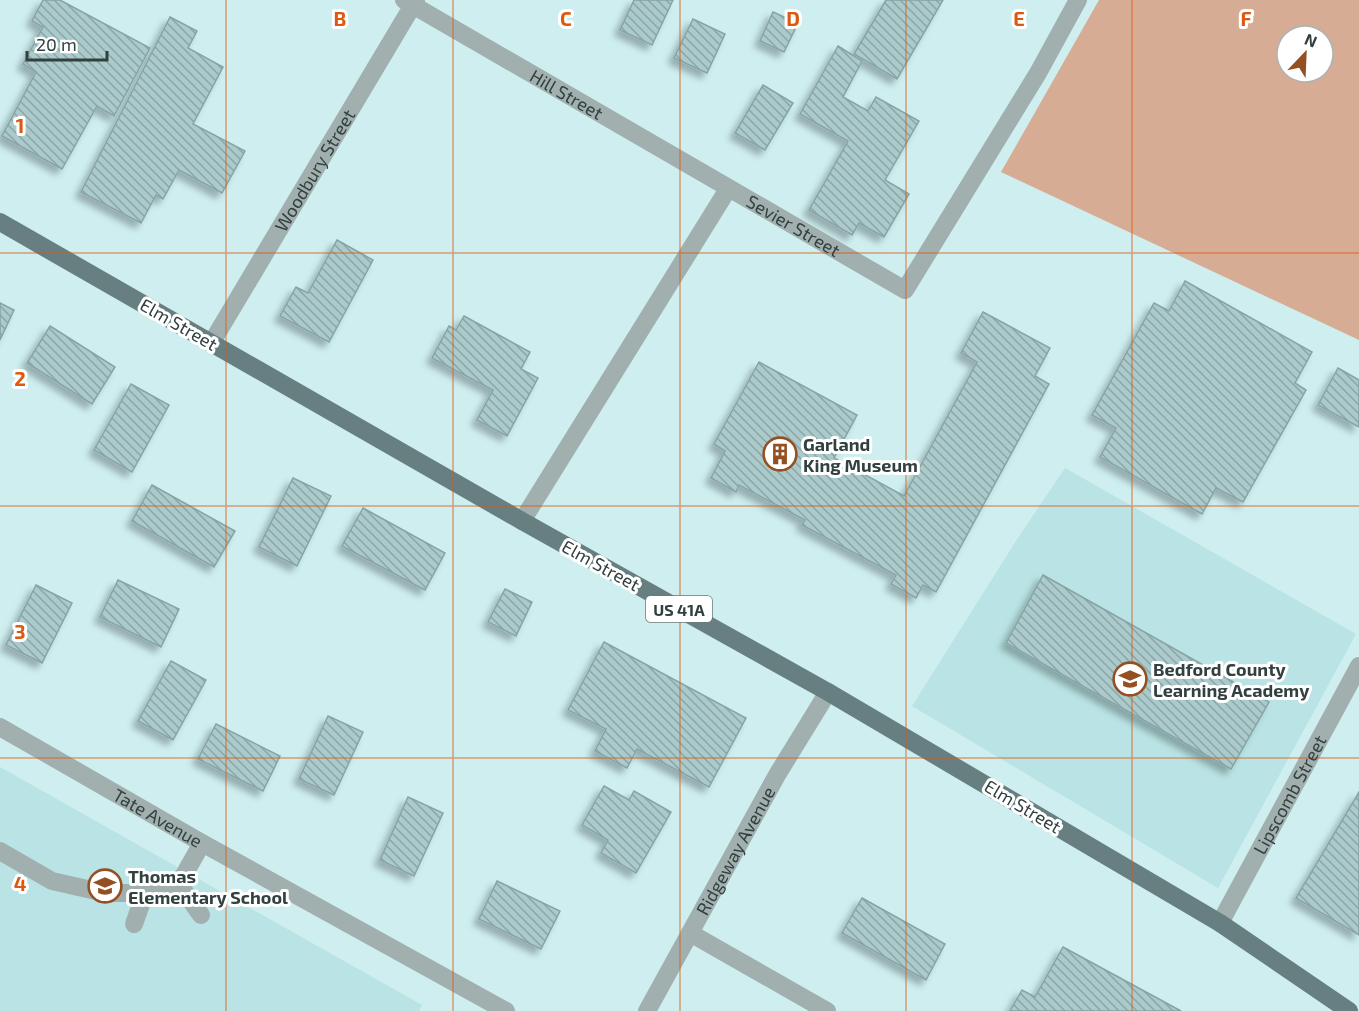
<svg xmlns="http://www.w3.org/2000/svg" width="1359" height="1011" viewBox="0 0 1359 1011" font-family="'Exo 2',sans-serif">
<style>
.built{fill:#b9e3e4}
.park{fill:#d6ac95;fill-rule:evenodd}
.building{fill:url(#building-back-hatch);stroke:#86a4a5;stroke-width:1.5;filter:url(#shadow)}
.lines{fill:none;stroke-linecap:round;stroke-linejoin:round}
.minor{stroke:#a1afaf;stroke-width:18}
.major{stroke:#677f80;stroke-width:18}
.grid{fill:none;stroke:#df580f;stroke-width:1.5;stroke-opacity:0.55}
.labels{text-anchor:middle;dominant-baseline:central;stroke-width:6;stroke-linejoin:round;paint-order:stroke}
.shield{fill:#fff;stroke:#707979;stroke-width:1.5}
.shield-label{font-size:16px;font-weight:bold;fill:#334040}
.street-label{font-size:18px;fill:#334040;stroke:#fff}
.poi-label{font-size:18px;font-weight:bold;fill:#334040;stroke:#fff;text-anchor:start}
.grid-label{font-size:20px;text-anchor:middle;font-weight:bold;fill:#df580f;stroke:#fff;stroke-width:6;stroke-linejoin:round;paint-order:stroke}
</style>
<defs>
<pattern id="building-back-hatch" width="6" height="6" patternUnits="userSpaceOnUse" patternTransform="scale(1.5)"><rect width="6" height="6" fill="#abcacb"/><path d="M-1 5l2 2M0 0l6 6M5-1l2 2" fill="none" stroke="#8ca5a6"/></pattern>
<filter id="shadow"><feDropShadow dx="-5.5" dy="5.5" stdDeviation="3" flood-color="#0004"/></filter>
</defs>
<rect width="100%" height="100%" fill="#ceeeef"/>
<g class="built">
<path d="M1065,468L1356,634L1218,888L912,706L1016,541Z"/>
<path d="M0,767L422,1005L419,1011H0Z"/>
</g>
<path class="park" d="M1099,0H1359V340L1001,172ZM1287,36H1323V72H1287Z"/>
<g class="building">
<path d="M43,0H60L150,48L114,116L97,106L62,169L2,136L36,72L23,64L43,27L32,21Z"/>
<path d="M634,0H673L652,45L620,30Z"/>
<path d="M886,0H943L897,79L854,54Z"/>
<path d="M773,12L798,23L784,52L760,41Z"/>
<path d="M170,17L197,31L188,48L223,67L193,124L245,151L222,193L179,170L163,199L156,195L141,223L81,192Z"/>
<path d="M693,19L725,34L707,73L674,58Z"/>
<path d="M838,46L862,61L843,97L868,111L876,97L919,121L885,180L909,194L884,237L859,223L852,235L809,210L848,141L800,114Z"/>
<path d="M763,85L793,103L765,150L735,133Z"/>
<path d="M337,240L373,260L329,342L280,316L296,287L308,293Z"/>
<path d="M1185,281L1312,352L1295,383L1306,390L1243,502L1216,488L1202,514L1100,457L1116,428L1092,415L1154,303L1169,311Z"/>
<path d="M0,303L14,310L0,340Z"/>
<path d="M983,312L1050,348L1035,376L1049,384L936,592L923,585L916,598L891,584L896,575L802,525L805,520L739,485L736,492L711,478L725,451L714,444L759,362L857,415L834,458L904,496L977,362L961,353Z"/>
<path d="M464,316L530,352L521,369L538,378L507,436L477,420L493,390L432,358L449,326L456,330Z"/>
<path d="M50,326L115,367L92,404L27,363Z"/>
<path d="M1338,368L1359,380V427L1318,405Z"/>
<path d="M131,384L169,405L132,472L94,450Z"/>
<path d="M293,478L331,496L297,566L259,547Z"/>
<path d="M152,485L235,531L214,567L132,521Z"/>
<path d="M363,508L445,553L425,590L342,546Z"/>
<path d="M1043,575L1269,702L1231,769L1006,643Z"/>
<path d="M118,580L179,609L161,647L100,617Z"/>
<path d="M36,585L72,603L42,663L6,645Z"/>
<path d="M505,589L532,602L516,636L488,622Z"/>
<path d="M604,642L746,718L709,787L637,749L627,768L595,751L606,729L568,710Z"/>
<path d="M171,661L206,680L173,740L138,721Z"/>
<path d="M328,716L363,732L334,795L299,779Z"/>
<path d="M216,724L280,756L263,791L198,759Z"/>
<path d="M604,786L629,800L634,791L671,812L636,873L601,853L608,840L582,825Z"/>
<path d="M1359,792V935L1296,898Z"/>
<path d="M408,797L443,813L414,876L380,860Z"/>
<path d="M497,881L560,911L541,949L479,919Z"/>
<path d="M862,898L945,944L926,980L842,933Z"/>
<path d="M1063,947L1181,1011H1010L1022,990L1035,997Z"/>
</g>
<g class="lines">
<g class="minor">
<path id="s1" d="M404,0L905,290L1038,73L1078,0"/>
<path id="s2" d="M212,342L416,0"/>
<path d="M522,521L728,189"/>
<path id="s3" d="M0,727L202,843L506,1011"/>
<path d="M0,851L52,881L105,893H143L179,884L202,843"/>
<path d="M179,884L201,915"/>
<path id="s4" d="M1220,923L1359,666"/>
<path d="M134,924L145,893"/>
<path d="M690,933L827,1011"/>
<path id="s5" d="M647,1011L777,775L828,692"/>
</g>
<path class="major" d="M0,222L522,521L828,692L1220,923L1349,1011"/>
</g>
<path class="grid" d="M226,0V1011M453,0V1011M680,0V1011M906,0V1011M1132,0V1011M0,253H1359M0,506H1359M0,758H1359"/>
<defs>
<symbol id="building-ring" viewBox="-11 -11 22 22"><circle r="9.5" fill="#fff" stroke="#945023" stroke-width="1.5"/><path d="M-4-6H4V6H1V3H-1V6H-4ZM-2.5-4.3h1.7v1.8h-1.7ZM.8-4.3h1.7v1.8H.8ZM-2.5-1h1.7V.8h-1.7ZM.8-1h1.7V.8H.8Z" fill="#945023"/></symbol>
<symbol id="school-ring" viewBox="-11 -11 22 22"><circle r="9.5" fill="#fff" stroke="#945023" stroke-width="1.5"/><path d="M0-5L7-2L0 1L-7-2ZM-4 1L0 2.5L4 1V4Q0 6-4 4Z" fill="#945023"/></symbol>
</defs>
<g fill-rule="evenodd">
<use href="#building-ring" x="761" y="435" width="38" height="38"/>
<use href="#school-ring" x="1111" y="660" width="38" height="38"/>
<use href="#school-ring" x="86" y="867" width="38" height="38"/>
</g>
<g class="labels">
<rect class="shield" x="646" y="596" width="66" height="26" rx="4.5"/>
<g class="shield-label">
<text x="679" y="609">US 41A</text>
</g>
<g class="street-label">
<text stroke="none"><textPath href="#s1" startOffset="188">Hill Street</textPath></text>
<text stroke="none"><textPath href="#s2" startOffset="200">Woodbury Street</textPath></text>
<text stroke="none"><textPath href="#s1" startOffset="450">Sevier Street</textPath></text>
<text transform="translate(179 324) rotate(30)">Elm Street</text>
<text transform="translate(601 565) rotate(29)">Elm Street</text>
<text stroke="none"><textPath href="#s4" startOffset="146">Lipscomb Street</textPath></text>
<text transform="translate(1023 806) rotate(31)">Elm Street</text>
<text stroke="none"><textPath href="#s3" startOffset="182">Tate Avenue</textPath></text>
<text stroke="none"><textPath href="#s5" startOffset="183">Ridgeway Avenue</textPath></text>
</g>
<g class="poi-label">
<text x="803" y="444">Garland<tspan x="803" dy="21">King Museum</tspan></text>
<text x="1153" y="669">Bedford County<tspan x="1153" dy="21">Learning Academy</tspan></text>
<text x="128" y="876">Thomas<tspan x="128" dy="21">Elementary School</tspan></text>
</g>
</g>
<g class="grid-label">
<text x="340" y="26">B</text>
<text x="566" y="26">C</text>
<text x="793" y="26">D</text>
<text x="1019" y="26">E</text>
<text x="1246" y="26">F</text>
<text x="20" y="133">1</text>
<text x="20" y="386">2</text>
<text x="20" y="639">3</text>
<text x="20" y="891">4</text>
</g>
<g transform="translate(1305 54) rotate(23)"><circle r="28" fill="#ffffff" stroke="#adb3b3" stroke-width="1.5"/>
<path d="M0-4.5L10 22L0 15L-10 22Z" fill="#945023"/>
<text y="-9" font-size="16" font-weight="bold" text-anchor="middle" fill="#334040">N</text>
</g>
<path d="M27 51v9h80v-9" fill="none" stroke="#334040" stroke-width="3"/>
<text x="36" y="51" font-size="18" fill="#334040" stroke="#ffffff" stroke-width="4.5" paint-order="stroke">20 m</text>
</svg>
